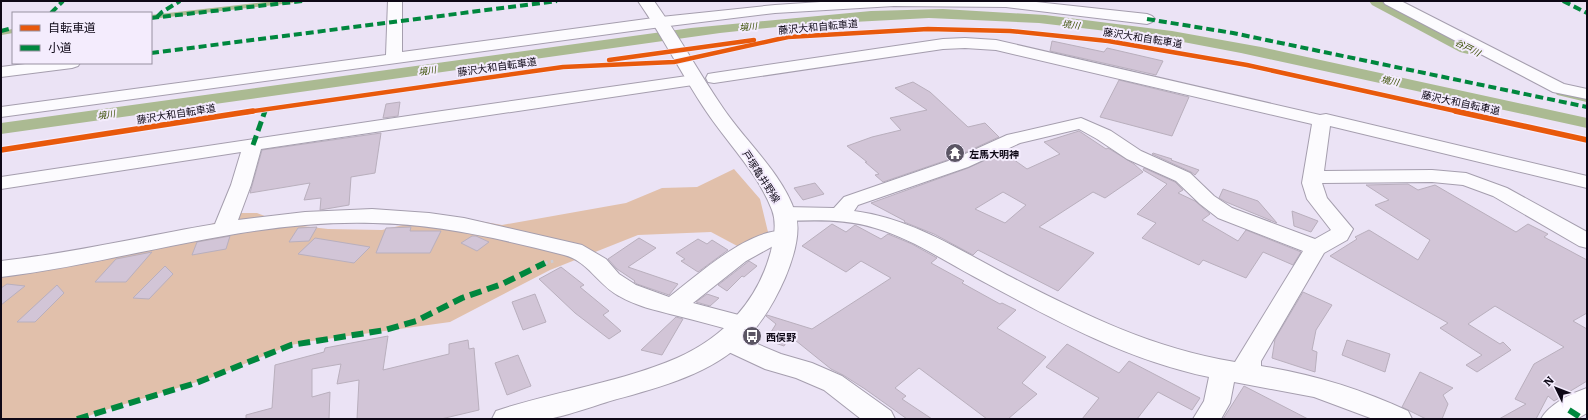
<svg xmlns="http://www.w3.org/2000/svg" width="1588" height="420" viewBox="0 0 1588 420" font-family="Literata,'Noto Sans JP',serif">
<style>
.forest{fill:#e1c0ab}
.water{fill:#abba92}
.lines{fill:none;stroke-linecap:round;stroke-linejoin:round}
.stream{stroke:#abba92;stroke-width:4}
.river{fill:#abba92;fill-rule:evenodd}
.building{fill:#d2c5d7;stroke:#b9afbd;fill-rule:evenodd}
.minor-casing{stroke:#a59eae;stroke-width:2}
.major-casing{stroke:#a59eae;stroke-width:2}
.path{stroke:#ceccd1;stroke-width:3;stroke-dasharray:2.5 3.5;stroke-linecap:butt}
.minor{fill:#fcfbfe;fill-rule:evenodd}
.major{fill:#fcfbfe;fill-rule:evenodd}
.quiet-far2{stroke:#00873e;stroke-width:4;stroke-dasharray:8 4;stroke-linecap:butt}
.quiet-far1{stroke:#00873e;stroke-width:5;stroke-dasharray:10 5;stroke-linecap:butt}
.quiet{stroke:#00873e;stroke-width:6;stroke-dasharray:12 6;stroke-linecap:butt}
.cycleway-far1-casing{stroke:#f4ecfd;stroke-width:6}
.cycleway-casing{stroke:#f4ecfd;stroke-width:8}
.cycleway-far1{stroke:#e8590c;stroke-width:4.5}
.cycleway{stroke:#e8590c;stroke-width:5.5}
.labels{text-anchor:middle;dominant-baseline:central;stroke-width:4;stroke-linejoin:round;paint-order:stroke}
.far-water-label{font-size:9px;font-style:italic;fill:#384d00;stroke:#f4ecfd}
.street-label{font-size:10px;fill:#0e0816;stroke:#f4ecfd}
.poi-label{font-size:10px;font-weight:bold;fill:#0e0816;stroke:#f4ecfd;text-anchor:start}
</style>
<rect width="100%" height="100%" fill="#ebe3f5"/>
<path class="forest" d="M734,169L760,199L768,232L741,248L711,232L638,235L550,270L450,322L312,341L291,345L210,378L99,412L81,419H1V271L181,236L240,213H257L285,224L328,229L382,230L445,215L502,225L626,203L662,188L697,187Z"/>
<path class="water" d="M943,9L1045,15L1172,31L1261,47L1587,118V128L1241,53L1157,37L1039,23L929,18L796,25L720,33L1,134V123L691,28L871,11Z"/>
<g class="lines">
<g class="stream">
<path d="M151,17L292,1"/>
<path d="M1,33L13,31"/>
<path d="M1558,93L1587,100"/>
</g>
<path class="river" d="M1369,1H1394L1476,42L1479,47L1476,52L1468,54L1460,52L1372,5Z"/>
</g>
<g class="building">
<path d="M1052,41L1104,52L1107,48L1163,61L1156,75L1050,51Z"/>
<path d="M1119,80L1189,97L1172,136L1100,117Z"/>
<path d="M913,82L930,92L968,127L985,123L999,137L953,158L883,182L875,175L879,174L865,162H867L847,146L872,137L901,130L890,118L927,110L895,88Z"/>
<path d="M400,102L398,116L383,118L386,104Z"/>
<path d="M1079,131L1106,149L1108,148L1134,164L1143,172L1105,198L1093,192L1039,227L1094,253L1058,291L978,250L973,255L934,234L904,222L905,221L871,203L968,168L1003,152L1027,169L1060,154L1044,142ZM1003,192L1026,205L1005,223L975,209Z"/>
<path d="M381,133L375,173L351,177L349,205L320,210L321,198L304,200L310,183L250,193L262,150Z"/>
<path d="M1153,153L1172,159L1171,160L1199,170L1195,175L1191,172L1152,154Z"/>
<path d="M1144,168L1175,182L1183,190L1178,193L1195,201L1210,214L1202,220L1238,241L1246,230L1301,252L1293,265L1263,252L1246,278L1203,260L1199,265L1142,238L1156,223L1137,214L1167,184L1143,170Z"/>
<path d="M815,183L824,194L803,200L794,188Z"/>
<path d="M1408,184L1418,190L1435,185L1516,232L1528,224L1548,234L1544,237L1587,260V313L1573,321L1587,329V381L1554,401L1548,396L1536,419H1499L1526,404L1515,399L1534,364L1564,347L1495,306L1468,324L1500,344L1503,342L1511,350L1477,372L1466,365L1482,355L1440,328L1448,323L1330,256L1357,239L1355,237L1369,230L1418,260L1430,240L1375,205L1389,200L1366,185Z"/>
<path d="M1223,189L1258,201L1277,223L1226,202L1219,198Z"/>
<path d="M1292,211L1318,221L1311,232L1294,226Z"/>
<path d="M832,224L846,232L855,225L881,239L888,234L912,244L937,258L931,263L964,281L962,283L1000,304L1002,303L1016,310L997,328L1046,357L1022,383L1037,394L1008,419H987L919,368L895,388L906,396L902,399L932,419H907L865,389L843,375L831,369L790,336L784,346L766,340L776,324L766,316L767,315L812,329L891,278L861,261L846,272L802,246Z"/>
<path d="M317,227L309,241L289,242L298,228Z"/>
<path d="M411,227L410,231H441L430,253H376L386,228Z"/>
<path d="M230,236L226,249L192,255L197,242Z"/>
<path d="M472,236H476L489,242L477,251L461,243Z"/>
<path d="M315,238L370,247L354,263L298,254Z"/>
<path d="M639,238L656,248L628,267L678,284L669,295L637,284L634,282L635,281L617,269L608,259Z"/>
<path d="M698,239L707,244L712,240L728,250L698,272L681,261L685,259L676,253Z"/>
<path d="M152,252L126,282H95L116,259Z"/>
<path d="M749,261L757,266L744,277L742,276L727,291L718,285Z"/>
<path d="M165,266L173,274L149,299L133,298Z"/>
<path d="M561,267L584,285L580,287L609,311L603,315L621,331L609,339L575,313L539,279Z"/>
<path d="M7,284L25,286L1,305V288Z"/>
<path d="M57,285L64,293L35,322H17Z"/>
<path d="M1303,292L1332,305L1316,330L1312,350L1317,352L1315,372L1272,358L1275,339Z"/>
<path d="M535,294L546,322L523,330L512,302Z"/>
<path d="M707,294L719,298L710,306L696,302Z"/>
<path d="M676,317L683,319L662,355L641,350Z"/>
<path d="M388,336L383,370L449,354V344L468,340L469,349L474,348L479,410L441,419H357L359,380L337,384L341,364L312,369V397L330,392L329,419H246V415L272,408L275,365L324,352L325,348Z"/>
<path d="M1347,340L1390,354L1385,372L1342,355Z"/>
<path d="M1067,344L1119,373L1129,361L1200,398L1192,410L1158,392L1137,419H1082L1099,398L1046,367Z"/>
<path d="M518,355L531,386L507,395L495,363Z"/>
<path d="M1420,372L1453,388L1443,395L1448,404L1442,419H1426L1402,407Z"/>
<path d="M1244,386L1308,419H1223Z"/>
</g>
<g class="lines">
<defs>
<g id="minor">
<path d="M388,1H402V52L661,17L775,5L836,1H1027L1147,14L1152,16L1155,19L1152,22L1147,24L1006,7L894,6L775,13L661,27L1,117V107L386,55Z"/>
<path d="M1383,1H1401L1564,84L1587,89V99L1553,92L1385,4Z"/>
<path d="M965,38L996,40L1320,115L1326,114L1587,176V188L1330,126L1324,171L1432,170L1466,173L1507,188L1587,232V248L1579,246L1493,196L1463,185L1432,182L1322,183L1327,198L1353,229L1347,240L1324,253L1261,361V366C1312,374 1361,389 1408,411L1412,419H1373L1314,397L1234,382L1230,403L1221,419H1193L1204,401L1209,377C1123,359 1049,317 973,276C941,259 910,238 875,228C846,219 815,220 785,221L778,219L774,214L778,209L785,207L834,208L844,197L954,159L1007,135L1081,118L1111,131L1141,151L1190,173L1214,196L1232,208L1315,239L1331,230L1307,199L1302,183L1312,124L996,50L965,48L943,49L714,83L708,82L706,78L708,74L714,73L943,39ZM1079,129L1097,139L1127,159L1176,181L1200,204L1218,218L1303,251L1235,362C1150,348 1083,314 1007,275C958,249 910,218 854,211L858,205L968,167L1020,143Z"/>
<path d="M33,63H80L78,66L72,68L1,77V67Z"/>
<path d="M687,76L693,77L696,81L693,85L261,149L251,185L238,220L305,212L372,209L429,213L464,218L582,245L606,259L619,274L636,285L669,297C698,275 755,222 792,232L795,237L792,242L775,245L746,261L693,303L754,319L757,325L754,331L745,334C721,327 698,321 674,315C655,310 636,306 619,296C598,285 588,261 564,255C501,239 438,224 373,223C247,219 125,262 1,277V261C73,253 144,236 215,224L231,185L241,152L1,189V177L428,113Z"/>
<path d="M729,332L781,354L812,363L842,376L891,411L895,419H861L824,390L796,378L765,369L720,348L716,341L720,334Z"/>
<path d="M1587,388V413L1577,419H1541C1549,404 1572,393 1587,388Z"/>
</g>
<path id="major" d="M638,1H654C679,36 699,73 723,108C746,142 782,173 795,212C802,232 793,259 785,278C774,303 761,325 741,344C705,377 652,389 607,402C588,408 568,415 549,419C531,420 510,419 492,419L496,411C555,391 619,383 677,358C724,337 758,301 771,251C774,238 777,223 772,210C758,173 728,144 706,111C682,75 663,37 638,1Z"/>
</defs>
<use href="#minor" class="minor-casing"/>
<use href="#major" class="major-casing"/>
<path class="path" d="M545,263L554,261"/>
<use href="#minor" class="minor"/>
<use href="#major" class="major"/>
<g class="quiet-far2">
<path d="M1563,1L1587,13"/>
<path d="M51,13L63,1"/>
<path d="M157,17L162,12L180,1"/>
<path d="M151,18L303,1"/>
<path d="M1147,19L1233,33L1587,107"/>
<path d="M1,31L13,28"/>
<path d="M151,53L557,1"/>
<path d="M265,112L266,109"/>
</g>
<path class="quiet-far1" d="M253,145L265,111"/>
<g class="quiet">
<path d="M1569,410L1583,419"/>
<path d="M77,419L196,383L291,345L385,330L416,321L462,298L502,284L545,263"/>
</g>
<defs>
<g id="cycleway-far1">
<path d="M609,60L754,40"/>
<path d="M247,112L563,67L674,62L788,37L928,29L1010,31L1108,41L1247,65L1460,112"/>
</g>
<g id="cycleway">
<path d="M1455,111L1587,140"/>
<path d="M1,150L253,111"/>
</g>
</defs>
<use href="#cycleway-far1" class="cycleway-far1-casing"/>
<use href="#cycleway" class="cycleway-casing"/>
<use href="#cycleway-far1" class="cycleway-far1"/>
<use href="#cycleway" class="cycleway"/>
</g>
<defs>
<symbol id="temple-disc" viewBox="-11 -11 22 22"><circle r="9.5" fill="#5b5564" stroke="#f4ecfd"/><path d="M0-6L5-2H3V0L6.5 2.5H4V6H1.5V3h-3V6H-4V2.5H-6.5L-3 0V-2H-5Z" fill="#fff"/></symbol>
<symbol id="bus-disc" viewBox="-11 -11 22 22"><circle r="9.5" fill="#5b5564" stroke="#f4ecfd"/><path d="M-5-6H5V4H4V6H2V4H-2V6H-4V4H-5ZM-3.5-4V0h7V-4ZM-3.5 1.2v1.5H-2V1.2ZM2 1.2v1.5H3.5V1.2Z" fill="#fff"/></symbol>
</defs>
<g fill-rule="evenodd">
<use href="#temple-disc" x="944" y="142" width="22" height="22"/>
<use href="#bus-disc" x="741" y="325" width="22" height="22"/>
</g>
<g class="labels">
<g class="far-water-label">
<text transform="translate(1071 24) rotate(7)">境川</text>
<text transform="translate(748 26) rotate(-5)">境川</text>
<text transform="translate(1468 47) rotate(27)">谷戸川</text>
<text transform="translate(427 70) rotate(-8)">境川</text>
<text transform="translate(1390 80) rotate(11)">境川</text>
<text transform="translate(106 114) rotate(-8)">境川</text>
</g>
<g class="street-label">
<text transform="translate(818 26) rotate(-5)">藤沢大和自転車道</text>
<text transform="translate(1143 37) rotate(9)">藤沢大和自転車道</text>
<text transform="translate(497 66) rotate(-8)">藤沢大和自転車道</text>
<text transform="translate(1461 102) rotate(12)">藤沢大和自転車道</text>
<text transform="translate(176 113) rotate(-9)">藤沢大和自転車道</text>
<text transform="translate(762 176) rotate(57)">戸塚亀井野線</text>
</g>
<g class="poi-label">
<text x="969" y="153">左馬大明神</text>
<text x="766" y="336">西俣野</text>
</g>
</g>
<rect width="1588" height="420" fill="none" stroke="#0e0816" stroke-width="4"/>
<rect x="12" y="12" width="140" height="52" fill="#f4ecfd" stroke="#9891a1"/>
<rect x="20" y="25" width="20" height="6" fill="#e8590c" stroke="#9891a1"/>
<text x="48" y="32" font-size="12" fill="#0e0816">自転車道</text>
<rect x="20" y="45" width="20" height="6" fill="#00873e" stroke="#9891a1"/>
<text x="48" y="52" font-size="12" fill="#0e0816">小道</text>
<g transform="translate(1556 388) rotate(313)" stroke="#f4ecfd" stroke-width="3" paint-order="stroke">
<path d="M0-3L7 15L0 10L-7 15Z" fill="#0e0816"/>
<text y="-6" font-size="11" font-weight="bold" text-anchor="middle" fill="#0e0816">N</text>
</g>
</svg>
